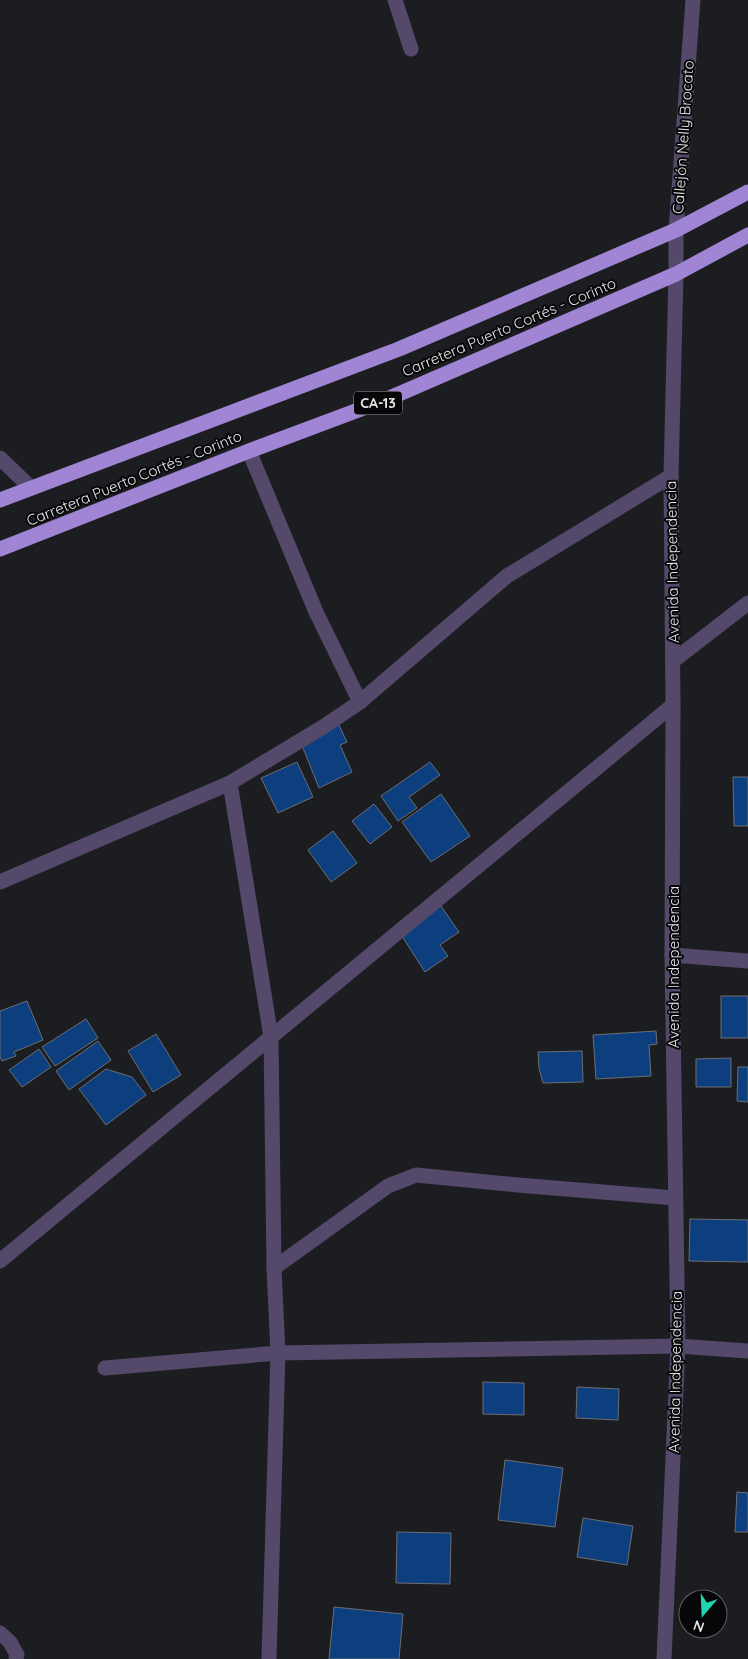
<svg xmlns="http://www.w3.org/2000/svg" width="748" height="1659" viewBox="0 0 748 1659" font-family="Quicksand,sans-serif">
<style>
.building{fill:#0d3e7e;stroke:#6c6e72}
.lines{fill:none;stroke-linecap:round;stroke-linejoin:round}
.minor{stroke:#54496a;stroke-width:15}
.highway{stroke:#a185d5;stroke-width:15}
.labels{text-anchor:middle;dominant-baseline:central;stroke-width:4;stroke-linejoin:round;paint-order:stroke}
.shield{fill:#070709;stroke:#a3a3a6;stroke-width:1}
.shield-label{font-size:14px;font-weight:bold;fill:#e6e6e9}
.street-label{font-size:15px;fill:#e6e6e9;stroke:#070709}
</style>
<rect width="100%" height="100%" fill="#1c1d21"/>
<g class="building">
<path d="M337,721L347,742L340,745L352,772L319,788L301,743Z"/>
<path d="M297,762L313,797L278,813L261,778Z"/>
<path d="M430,762L440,775L409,797L417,808L398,821L381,796Z"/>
<path d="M733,777H748V826H734Z"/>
<path d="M441,794L470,836L431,862L402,822Z"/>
<path d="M374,804L392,827L370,844L352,821Z"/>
<path d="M333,831L357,863L331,882L308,850Z"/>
<path d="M441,906L459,932L440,945L448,956L425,972L400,933Z"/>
<rect x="721" y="996" width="27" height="42"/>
<path d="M27,1001L43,1040L14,1052L16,1056L2,1061L0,1057V1011Z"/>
<path d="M86,1019L98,1038L55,1066L42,1047Z"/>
<path d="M656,1031L657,1044L649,1045L651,1076L596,1079L593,1035Z"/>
<path d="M156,1034L181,1075L153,1092L128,1051Z"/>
<path d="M98,1041L111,1060L69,1090L56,1071Z"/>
<path d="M39,1049L51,1067L22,1087L9,1070Z"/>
<path d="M582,1051L583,1082L543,1083L539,1068L538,1052Z"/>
<path d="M731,1058V1087H696V1059Z"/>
<path d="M738,1067H748V1102L737,1101Z"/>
<path d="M106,1069L132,1077L146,1095L106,1125L79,1089Z"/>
<path d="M690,1219L748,1220V1262L689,1261Z"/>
<path d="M483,1382L524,1383V1415L483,1414Z"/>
<path d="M577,1387L619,1389L618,1420L576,1418Z"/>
<path d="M505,1460L563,1468L555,1527L498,1520Z"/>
<path d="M737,1492L748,1493V1532H735Z"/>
<path d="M583,1518L633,1526L627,1565L577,1557Z"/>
<path d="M397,1532L451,1533L450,1584L396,1583Z"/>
<path d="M334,1607L403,1614L399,1659H329Z"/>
</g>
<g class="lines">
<g class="minor">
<path d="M395,0L411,49"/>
<path d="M249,451L316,612L360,702"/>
<path d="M0,458L31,488"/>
<path d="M673,661L748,603"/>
<path d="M230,783L271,1037L274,1268L278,1353L269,1659"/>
<path d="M0,882L230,783L323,727L360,702L507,576L671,476"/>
<path d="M672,955L748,961"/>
<path d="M0,1261L673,705"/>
<path d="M274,1268L388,1186L416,1175L518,1185L675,1198"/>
<path d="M105,1368L278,1353L678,1346L748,1351"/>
<path d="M0,1633L10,1642L17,1655L16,1659"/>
<path d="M664,1659L678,1346L672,955L673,705L671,476L676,274V230L693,0"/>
</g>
<g class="highway">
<path d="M0,500L399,349L676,230L748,192"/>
<path d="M0,549L249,451L385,400L676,274L748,235"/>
</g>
</g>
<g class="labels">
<rect class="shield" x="354" y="391.5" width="48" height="23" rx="4"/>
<g class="shield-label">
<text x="378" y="403">CA-13</text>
</g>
<g class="street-label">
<text transform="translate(683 137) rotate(-86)">Callejón Nelly Brocato</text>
<text transform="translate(509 327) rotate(-23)">Carretera Puerto Cortés - Corinto</text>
<text transform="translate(134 478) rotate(-22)">Carretera Puerto Cortés - Corinto</text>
<text transform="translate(672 562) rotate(-91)">Avenida Independencia</text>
<text transform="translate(673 967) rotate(-90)">Avenida Independencia</text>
<text transform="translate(675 1372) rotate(-89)">Avenida Independencia</text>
</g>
</g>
<g transform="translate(703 1614) rotate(199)"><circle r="24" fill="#070709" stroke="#606063"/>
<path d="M0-4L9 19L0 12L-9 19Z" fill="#1ed5b0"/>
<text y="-8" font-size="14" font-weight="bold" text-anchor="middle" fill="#e6e6e9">N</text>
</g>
</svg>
